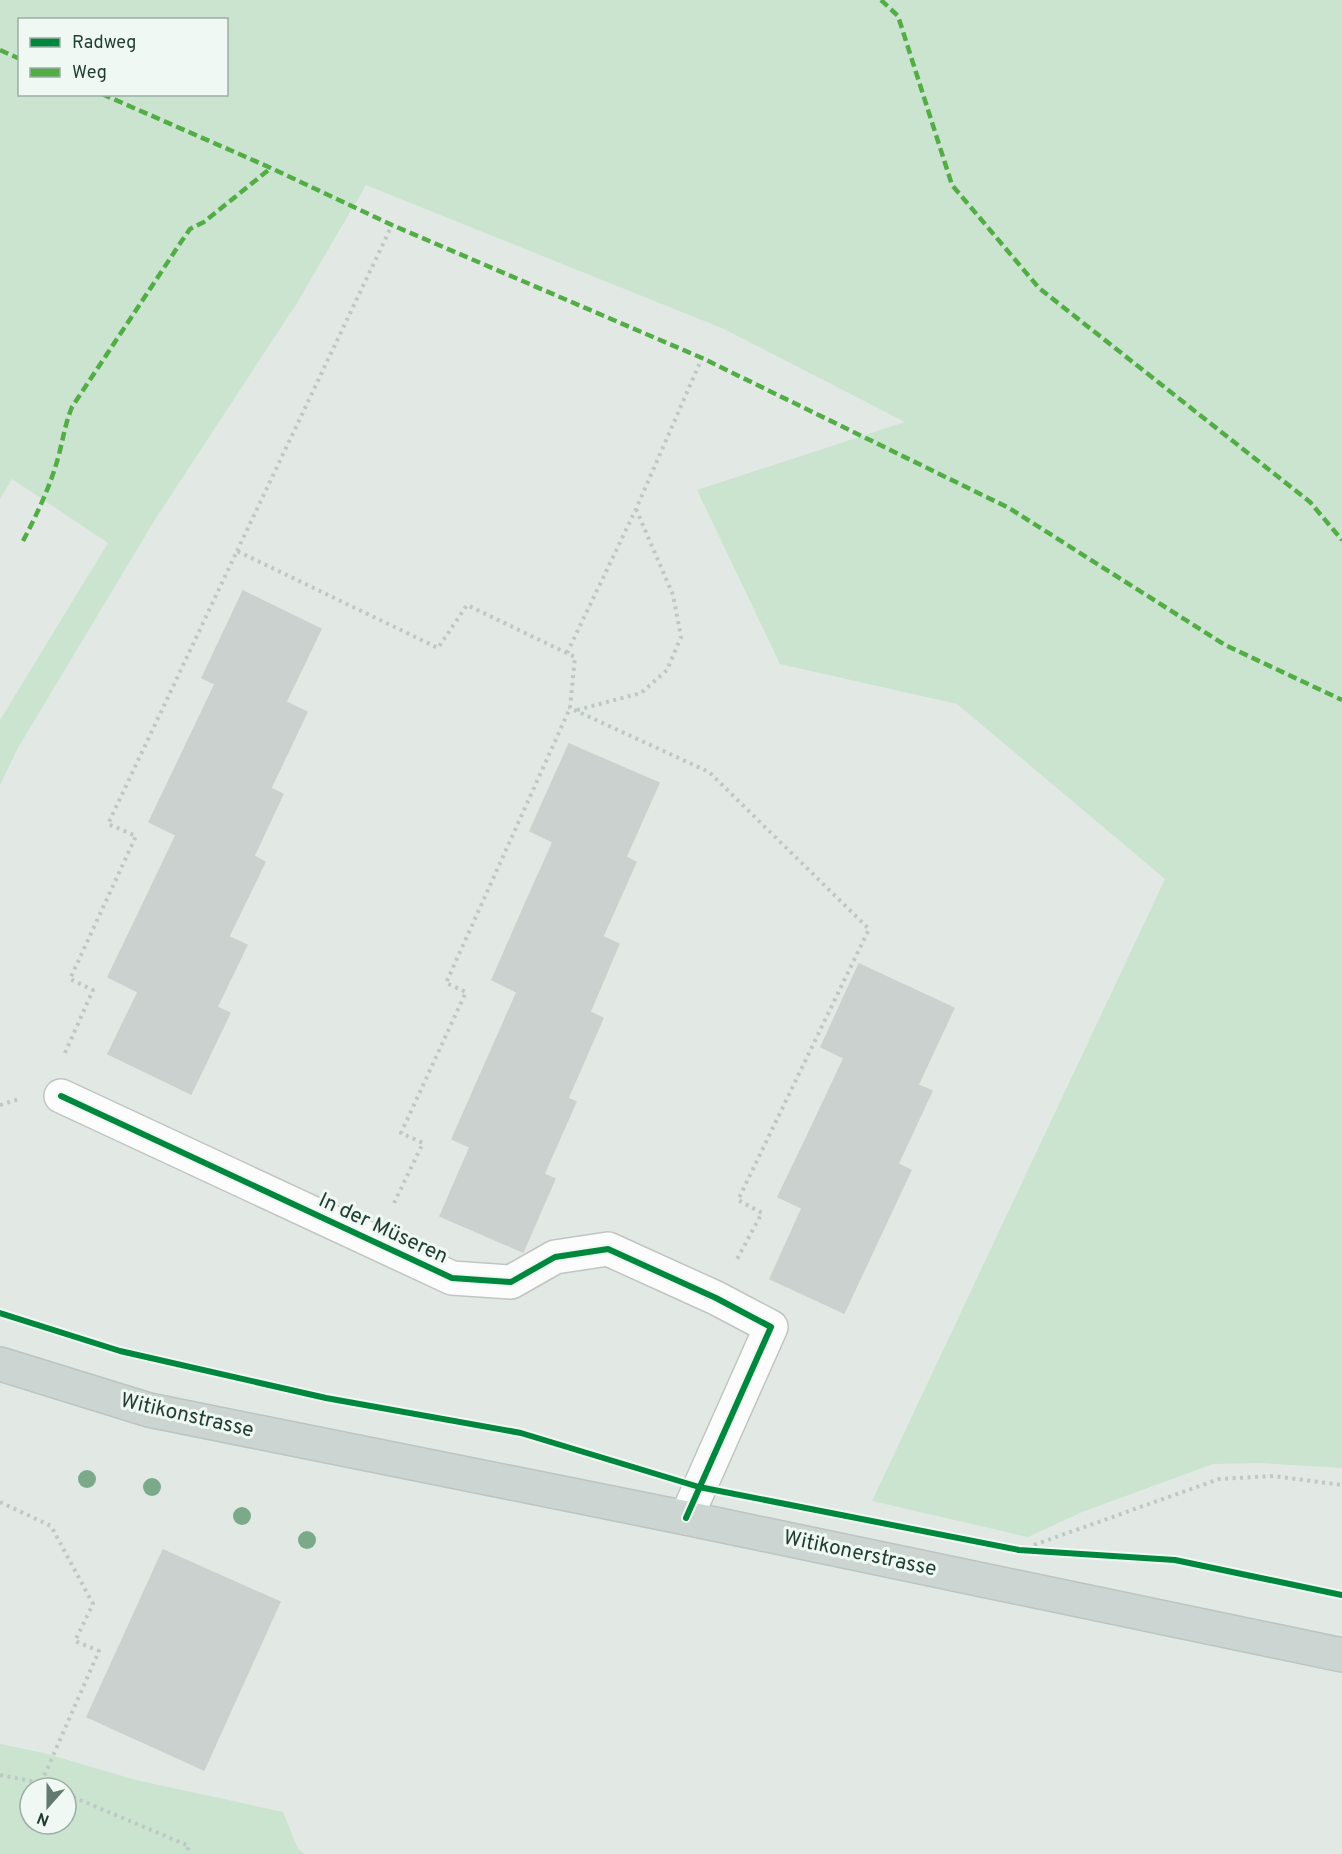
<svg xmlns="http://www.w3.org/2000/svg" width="1342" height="1854" viewBox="0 0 1342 1854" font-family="Overpass,sans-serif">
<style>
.green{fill:#cae4d0;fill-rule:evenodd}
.building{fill:#cad1ce;stroke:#cbd2ce;stroke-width:1.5}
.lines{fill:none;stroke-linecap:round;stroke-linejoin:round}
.minor-casing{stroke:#bfc6c2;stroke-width:36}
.major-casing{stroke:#bbc5c1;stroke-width:36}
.path{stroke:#bfc9c4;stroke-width:4;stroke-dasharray:3 4.5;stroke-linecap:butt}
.minor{stroke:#fbfcfb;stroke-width:33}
.major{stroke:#ccd5d2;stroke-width:33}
.quiet{stroke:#52ad45;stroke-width:4.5;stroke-dasharray:9 4.5;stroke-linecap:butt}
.cycleway-casing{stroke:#f0f8f3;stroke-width:10}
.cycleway{stroke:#00873e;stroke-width:6}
.tree{fill:#7baa8b}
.labels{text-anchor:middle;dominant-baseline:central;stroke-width:6;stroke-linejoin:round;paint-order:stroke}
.street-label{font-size:21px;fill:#1f3d33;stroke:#f0f8f3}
</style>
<rect width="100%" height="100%" fill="#e2e9e5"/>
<g class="green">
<path d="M0,0H1342V1468L1258,1463L1213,1464L1082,1512L1028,1537L872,1501L1165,879L957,704L780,664L697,490L905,422L724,329L366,185L297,303L156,518L18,748L0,785V720L108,543L12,479L0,499ZM20,20H226V94H20Z"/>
<path d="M0,1744L44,1753L136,1780L283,1812L298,1849L305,1854H0ZM30,1788H66V1824H30Z"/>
</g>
<g class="building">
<path d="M243,591L321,629L286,702L307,712L271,788L185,747L215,684L202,678Z"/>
<path d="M569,744L659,783L626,857L636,862L603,936L526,902L553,842L530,831Z"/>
<path d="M185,747L283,794L254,856L265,862L229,936L146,898L176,835L149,822Z"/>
<path d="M146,898L247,945L217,1007L230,1013L191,1094L108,1054L138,992L108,977Z"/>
<path d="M526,902L619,944L590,1012L603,1018L568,1098L486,1062L517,992L492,980Z"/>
<path d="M859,964L954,1008L918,1085L932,1091L898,1164L813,1124L844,1058L821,1047Z"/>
<path d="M486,1062L576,1102L544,1174L555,1179L523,1252L440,1216L470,1147L452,1139Z"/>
<path d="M813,1124L911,1170L844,1313L770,1279L802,1208L778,1197Z"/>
<path d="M163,1550L280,1602L204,1770L87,1717Z"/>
</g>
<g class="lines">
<defs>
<path id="minor" d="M61,1096L452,1278L511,1282L555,1257L608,1249L716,1298L771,1327L686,1518"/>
<path id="major" d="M0,1364L149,1410L686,1518L1342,1655"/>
</defs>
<use href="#minor" class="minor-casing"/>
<use href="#major" class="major-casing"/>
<g class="path">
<path d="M237,551L392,225"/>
<path d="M567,653L636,509L702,358"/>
<path d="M577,710L641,693L667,670L681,637L673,595L636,509"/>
<path d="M65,1053L93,990L70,979L136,836L108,824L237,551L438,648L467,605L575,657L570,708L709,772L869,929L738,1200L762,1213L736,1261"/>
<path d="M0,1105L19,1099"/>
<path d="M394,1203L423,1143L401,1133L466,992L446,983L570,708"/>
<path d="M0,1502L51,1526L93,1604L75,1641L99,1651L41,1783"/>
<path d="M1034,1545L1219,1479L1273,1476L1342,1485"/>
<path d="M0,1775L41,1783L52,1788"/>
<path d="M66,1794L189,1846L186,1854"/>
</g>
<use href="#minor" class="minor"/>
<use href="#major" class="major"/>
<g class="quiet">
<path d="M881,0L898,16L952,185L1039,288L1310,502L1342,540"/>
<path d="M0,50L20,59"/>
<path d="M102,94L271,168L392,225L702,358L1009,508L1225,645L1342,700"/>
<path d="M23,541C37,514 50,487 58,458C63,440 65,424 72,407L181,242L190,229L204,222L271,168"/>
</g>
<defs>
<g id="cycleway">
<path d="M61,1096L452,1278L511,1282L555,1257L608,1249L716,1298L771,1327L686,1518"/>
<path d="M0,1313L120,1351L326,1398L521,1433L699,1487L1019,1550L1175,1560L1342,1595"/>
</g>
</defs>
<use href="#cycleway" class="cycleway-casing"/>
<use href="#cycleway" class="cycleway"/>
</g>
<g class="tree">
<circle cx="87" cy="1479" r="9"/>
<circle cx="152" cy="1487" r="9"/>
<circle cx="242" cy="1516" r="9"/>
<circle cx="307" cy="1540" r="9"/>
</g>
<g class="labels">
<g class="street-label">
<text transform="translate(383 1229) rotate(25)">In der Müseren</text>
<text transform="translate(187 1416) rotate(13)">Witikonstrasse</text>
<text transform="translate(860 1554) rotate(12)">Witikonerstrasse</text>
</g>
</g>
<rect x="18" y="18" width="210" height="78" fill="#f0f8f3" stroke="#9cada6" stroke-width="1.5"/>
<rect x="30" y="38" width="30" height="9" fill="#00873e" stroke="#9cada6" stroke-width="1.5"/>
<text x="72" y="48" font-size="18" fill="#1f3d33">Radweg</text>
<rect x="30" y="68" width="30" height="9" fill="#52ad45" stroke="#9cada6" stroke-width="1.5"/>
<text x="72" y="78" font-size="18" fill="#1f3d33">Weg</text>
<g transform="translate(48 1806) rotate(201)"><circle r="28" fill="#f0f8f3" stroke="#9cada6" stroke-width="1.5"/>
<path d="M0-4.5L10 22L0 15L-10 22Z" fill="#637971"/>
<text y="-9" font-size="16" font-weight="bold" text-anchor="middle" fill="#1f3d33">N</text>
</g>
</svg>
